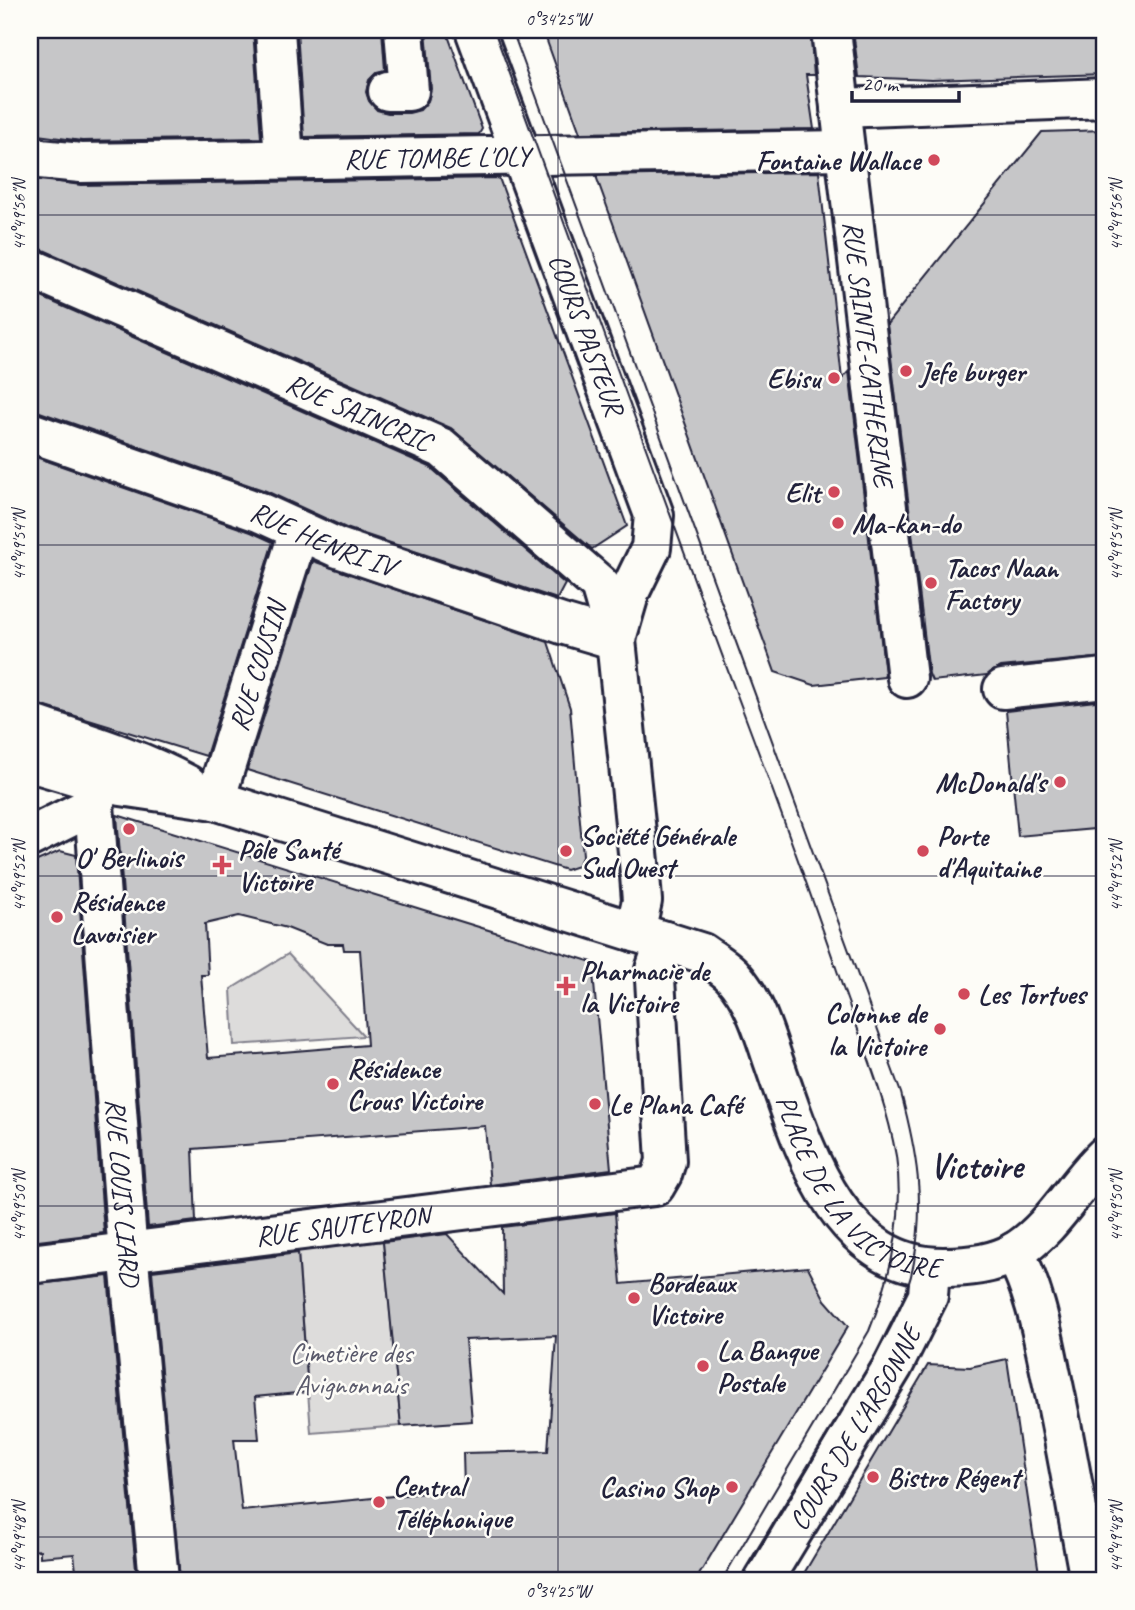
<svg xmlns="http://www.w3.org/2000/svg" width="1135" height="1610" viewBox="0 0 1135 1610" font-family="Caveat,sans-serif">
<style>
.green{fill:#dddcdb;stroke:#807f8b;stroke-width:2}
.building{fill:#c6c6c8;stroke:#22223b;stroke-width:2;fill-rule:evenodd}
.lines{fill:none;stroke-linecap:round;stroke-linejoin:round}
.minor-casing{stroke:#22223b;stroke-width:44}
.major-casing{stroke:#22223b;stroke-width:44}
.minor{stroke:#fdfcf7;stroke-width:38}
.major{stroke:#fdfcf7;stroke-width:38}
.tram{stroke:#22223b;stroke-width:2}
.ticks{fill:none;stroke:#22223b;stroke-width:2;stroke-opacity:0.45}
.poi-dot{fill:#d1495b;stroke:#fdfcf7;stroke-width:2.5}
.labels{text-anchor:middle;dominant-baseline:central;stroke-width:5;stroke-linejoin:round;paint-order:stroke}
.street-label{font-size:28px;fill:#22223b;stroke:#fdfcf7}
.poi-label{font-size:28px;font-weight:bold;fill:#22223b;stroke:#fdfcf7;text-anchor:start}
.park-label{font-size:28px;fill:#5a5a6b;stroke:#fdfcf7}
.district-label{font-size:35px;font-weight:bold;fill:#22223b;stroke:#fdfcf7}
.neatline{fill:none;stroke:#22223b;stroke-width:2.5}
.ticks-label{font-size:18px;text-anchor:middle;fill:#22223b}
</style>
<rect width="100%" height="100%" fill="#fdfcf7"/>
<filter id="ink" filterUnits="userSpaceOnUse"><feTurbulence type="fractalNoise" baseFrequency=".0143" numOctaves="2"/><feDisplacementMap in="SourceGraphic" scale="14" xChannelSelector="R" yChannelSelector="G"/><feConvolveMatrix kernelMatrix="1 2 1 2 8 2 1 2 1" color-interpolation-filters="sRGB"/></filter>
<g filter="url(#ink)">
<g class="green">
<path d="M288,954L364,1036L234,1045L231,989Z"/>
<path d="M383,1241L401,1426L311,1433L298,1251Z"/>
</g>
<g class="building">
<path d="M30,30H253L261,138L82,141L30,134Z"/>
<path d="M297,30H382L385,70L377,72L369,80L366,92L369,101L377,110L388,113H409L420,110L428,101L431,89L426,30H446L482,129L479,134L304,137Z"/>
<path d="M543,30H810L814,75H806L814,129L580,133Z"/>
<path d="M853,30H1105V74L932,80L859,77Z"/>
<path d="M1105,130V657L1001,667L987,675L932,681L929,674L887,324L1042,132Z"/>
<path d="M819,172L842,379L849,371L885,674L884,677L814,685L775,672L596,176Z"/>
<path d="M30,178L81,185L499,178L627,526L592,549L451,428L39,248L30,247Z"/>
<path d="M30,292L430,467L565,584L557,599L346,528L266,491L37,411H30Z"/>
<path d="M30,455L251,532L273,542L206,756L30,702Z"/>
<path d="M313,561L548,642L570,708L583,855L578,866L566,870L247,770Z"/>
<path d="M1105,700V828L1018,836L1006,711Z"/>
<path d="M117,815L592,962L611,1169L490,1185L485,1126L193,1149L196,1221L148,1227ZM239,916L287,928L327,944H343L344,950H360L367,1045L208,1058L201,975H208L205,924Z"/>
<path d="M60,851L76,855L104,1233L30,1242V1076L39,1075L33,1017H30V864Z"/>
<path d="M615,1213L621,1284L808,1267L825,1300L848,1326L696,1580H310L309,1571L254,1577L255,1580H180L152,1271L298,1253L308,1392L255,1397L259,1439H234L242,1511L464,1489L463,1453L548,1451L556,1336L465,1340L472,1421L401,1426L383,1242L447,1234L503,1294L502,1227Z"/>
<path d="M108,1276L137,1580H77L74,1554L40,1557V1550L30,1551V1285Z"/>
<path d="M1007,1359L1040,1580H800L928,1365L970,1367Z"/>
</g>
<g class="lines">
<defs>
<g id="minor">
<path d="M275,30L284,159"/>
<path id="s1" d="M475,30L654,515L651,548L630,591L616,639"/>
<path id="s2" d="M831,30L907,678"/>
<path d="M388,91H409L404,30"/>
<path d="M840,108L1105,98"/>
<path id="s3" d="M30,155L40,159L81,163L845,150"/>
<path id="s4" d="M30,268L442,448L600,585L616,640L639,862L642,901L635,932"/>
<path id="s5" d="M30,432L259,512L338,548L562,624L616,640"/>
<path d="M1003,689L1105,678"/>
<path id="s6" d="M215,800L299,531"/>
<path id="s7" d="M94,805L126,1229L159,1580"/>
<path d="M30,837L94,805L101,783"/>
<path id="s8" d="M30,1264L655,1186L662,1174L666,1161L655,979V970L665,941"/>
<path id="s9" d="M763,1580L893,1366L928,1296L930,1267"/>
</g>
<g id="major">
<path d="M30,724C84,742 138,758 188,785"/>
<path id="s10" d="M30,762L101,783L215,800L702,953C712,960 723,966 732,975C754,999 763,1030 773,1060C802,1142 835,1267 943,1267C967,1267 993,1265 1015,1252C1054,1227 1073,1187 1105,1156"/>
<path d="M1014,1252C1035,1291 1042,1332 1051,1375C1066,1443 1077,1512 1090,1580"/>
</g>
</defs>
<use href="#minor" class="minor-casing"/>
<use href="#major" class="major-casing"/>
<use href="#minor" class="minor"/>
<use href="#major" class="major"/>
<g class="tram">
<path d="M494,30C577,257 658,485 743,711C778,804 812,897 844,991C863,1045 886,1099 896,1156C905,1216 892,1275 869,1331L722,1580"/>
<path d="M512,30L901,1093C917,1154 925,1198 914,1262C905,1314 871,1361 845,1405C811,1464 776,1522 741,1580"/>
</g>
</g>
</g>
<path class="ticks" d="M558,30V1580M30,215H1105M30,545H1105M30,876H1105M30,1206H1105M30,1537H1105"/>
<g class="poi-dot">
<circle cx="934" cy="160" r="7"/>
<circle cx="906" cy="371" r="7"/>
<circle cx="834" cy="378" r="7"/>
<circle cx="834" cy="492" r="7"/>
<circle cx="838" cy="523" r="7"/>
<circle cx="931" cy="583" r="7"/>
<circle cx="1060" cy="782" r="7"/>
<circle cx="129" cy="829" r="7"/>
<circle cx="566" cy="851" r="7"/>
<circle cx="923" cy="851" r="7"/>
<path d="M218.5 854.5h7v7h7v7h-7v7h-7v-7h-7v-7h7z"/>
<circle cx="57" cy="917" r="7"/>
<path d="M562.5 975.5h7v7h7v7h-7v7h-7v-7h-7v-7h7z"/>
<circle cx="964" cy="994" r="7"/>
<circle cx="940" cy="1029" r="7"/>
<circle cx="333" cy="1084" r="7"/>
<circle cx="595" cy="1104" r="7"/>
<circle cx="634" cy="1298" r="7"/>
<circle cx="703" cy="1366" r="7"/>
<circle cx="873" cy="1477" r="7"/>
<circle cx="732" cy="1487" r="7"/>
<circle cx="379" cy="1502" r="7"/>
</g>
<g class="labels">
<g class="street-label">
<text stroke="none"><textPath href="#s3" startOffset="408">RUE TOMBE L'OLY</textPath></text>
<text stroke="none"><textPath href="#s1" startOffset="324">COURS PASTEUR</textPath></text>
<text stroke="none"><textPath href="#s2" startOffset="326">RUE SAINTE-CATHERINE</textPath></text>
<text stroke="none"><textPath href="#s4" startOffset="359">RUE SAINCRIC</textPath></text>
<text stroke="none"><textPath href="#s5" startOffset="312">RUE HENRI IV</textPath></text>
<text stroke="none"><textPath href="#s6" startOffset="140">RUE COUSIN</textPath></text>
<text stroke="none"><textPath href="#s10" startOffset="994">PLACE DE LA VICTOIRE</textPath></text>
<text stroke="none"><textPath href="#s7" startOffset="388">RUE LOUIS LIARD</textPath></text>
<text stroke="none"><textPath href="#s8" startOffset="315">RUE SAUTEYRON</textPath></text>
<text stroke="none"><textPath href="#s9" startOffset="178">COURS DE L'ARGONNE</textPath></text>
</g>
<g class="poi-label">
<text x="920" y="160" text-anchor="end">Fontaine Wallace</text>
<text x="920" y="371">Jefe burger</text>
<text x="820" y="378" text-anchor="end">Ebisu</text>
<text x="820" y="492" text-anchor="end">Elit</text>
<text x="852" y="523">Ma-kan-do</text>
<text x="945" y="567">Tacos Naan<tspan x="945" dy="32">Factory</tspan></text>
<text x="1046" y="782" text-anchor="end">McDonald's</text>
<text x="580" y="835">Société Générale<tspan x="580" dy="32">Sud Ouest</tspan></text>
<text x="937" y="835">Porte<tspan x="937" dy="32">d'Aquitaine</tspan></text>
<text x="238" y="849">Pôle Santé<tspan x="238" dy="32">Victoire</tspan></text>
<text x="129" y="857" text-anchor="middle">O' Berlinois</text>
<text x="71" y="901">Résidence<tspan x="71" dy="32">Lavoisier</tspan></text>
<text x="580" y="970">Pharmacie de<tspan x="580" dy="32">la Victoire</tspan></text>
<text x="978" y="994">Les Tortues</text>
<text x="926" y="1013" text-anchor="end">Colonne de<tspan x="926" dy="32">la Victoire</tspan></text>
<text x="347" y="1068">Résidence<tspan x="347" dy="32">Crous Victoire</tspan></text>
<text x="609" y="1104">Le Plana Café</text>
<text x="648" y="1282">Bordeaux<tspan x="648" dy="32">Victoire</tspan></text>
<text x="717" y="1350">La Banque<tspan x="717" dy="32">Postale</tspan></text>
<text x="887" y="1477">Bistro Régent</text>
<text x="393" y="1486">Central<tspan x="393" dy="32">Téléphonique</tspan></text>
<text x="718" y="1487" text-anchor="end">Casino Shop</text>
</g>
<g class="park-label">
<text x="351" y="1352">Cimetière des<tspan x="351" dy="32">Avignonnais</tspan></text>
</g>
<g class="district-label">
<text x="976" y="1166">Victoire</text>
</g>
</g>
<rect width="1135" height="1610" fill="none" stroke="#fdfcf7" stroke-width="77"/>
<path d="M852 91v10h107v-10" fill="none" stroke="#22223b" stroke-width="3.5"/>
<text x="862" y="91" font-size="21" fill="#22223b" stroke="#fdfcf7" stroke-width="5" paint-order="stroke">20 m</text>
<rect x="38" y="38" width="1058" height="1534" class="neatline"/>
<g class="ticks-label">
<text x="558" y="25">0°34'25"W</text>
<text transform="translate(19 215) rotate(-90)" y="6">44°49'56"N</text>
<text transform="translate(1116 215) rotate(-90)" y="6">44°49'56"N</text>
<text transform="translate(19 545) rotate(-90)" y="6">44°49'54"N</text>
<text transform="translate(1116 545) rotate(-90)" y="6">44°49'54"N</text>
<text transform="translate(19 876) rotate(-90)" y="6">44°49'52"N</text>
<text transform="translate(1116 876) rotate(-90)" y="6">44°49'52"N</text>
<text transform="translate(19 1206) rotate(-90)" y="6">44°49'50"N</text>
<text transform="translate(1116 1206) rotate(-90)" y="6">44°49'50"N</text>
<text transform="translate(19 1537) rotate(-90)" y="6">44°49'48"N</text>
<text transform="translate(1116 1537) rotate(-90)" y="6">44°49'48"N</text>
<text x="558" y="1597">0°34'25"W</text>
</g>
</svg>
